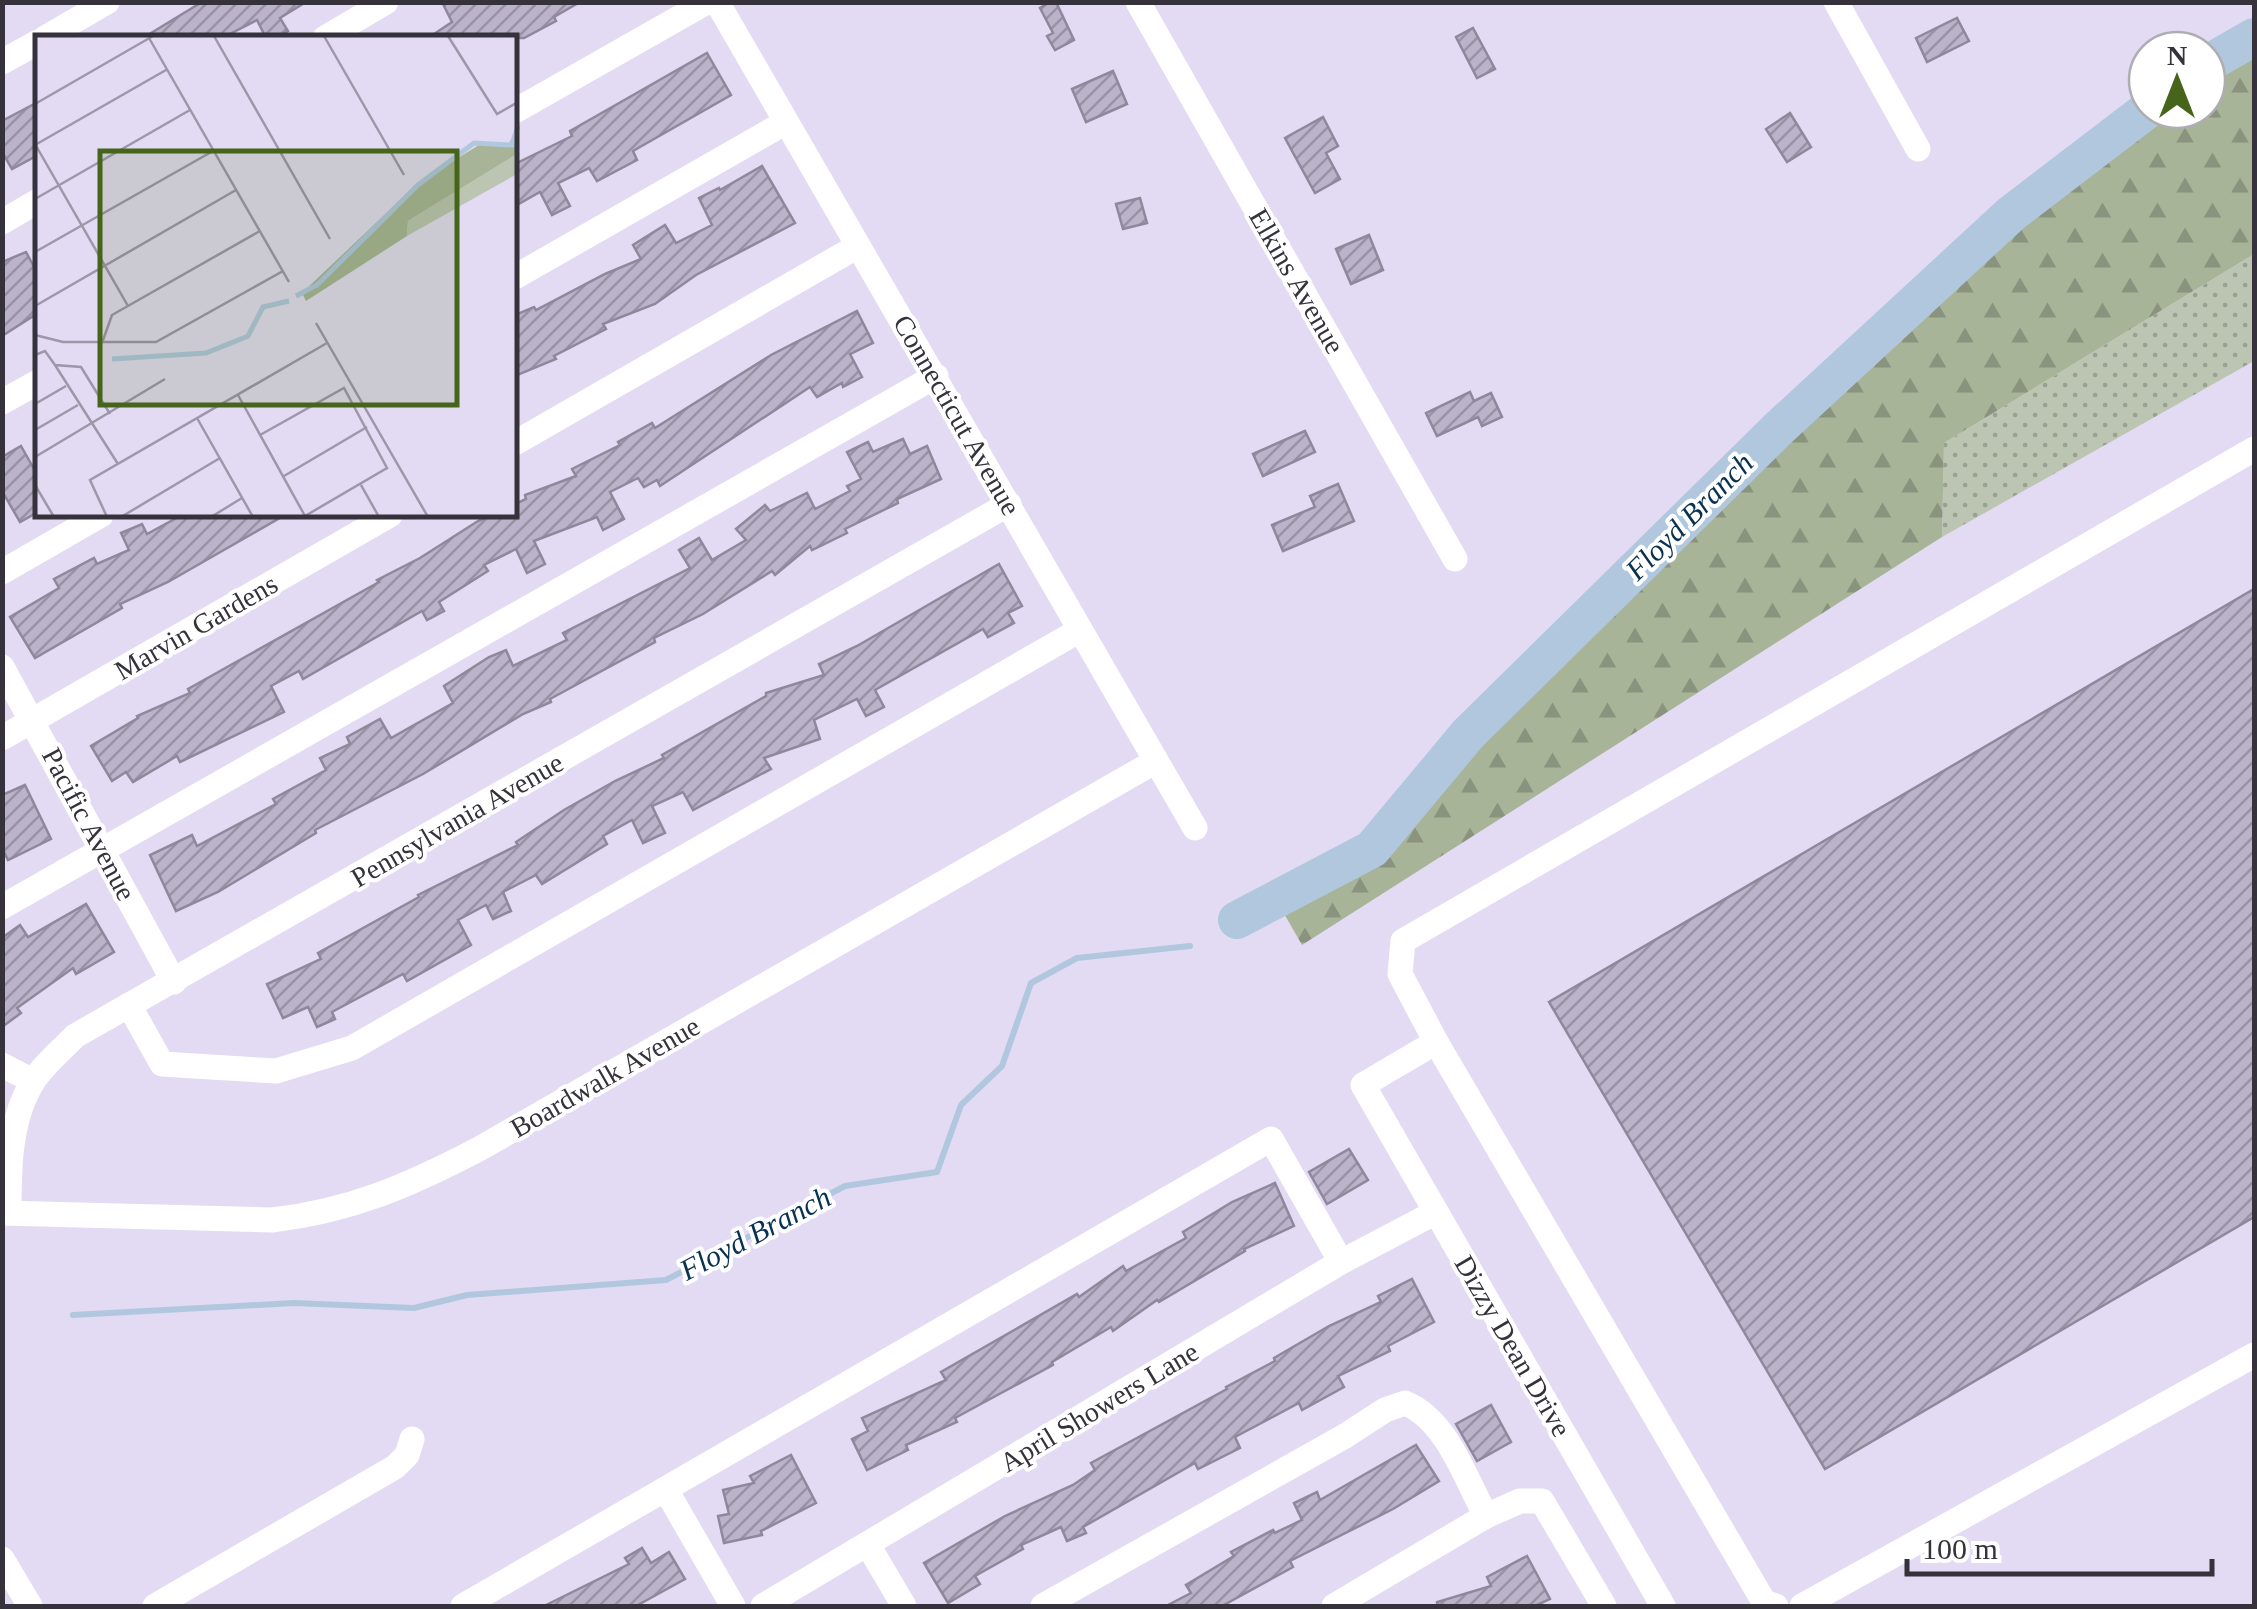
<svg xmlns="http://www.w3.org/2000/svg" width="2257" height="1609" viewBox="0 0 2257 1609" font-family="Georgia,serif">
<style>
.grass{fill:url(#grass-dots)}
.forest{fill:url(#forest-firs)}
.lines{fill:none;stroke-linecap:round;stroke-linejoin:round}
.stream{stroke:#b0c7de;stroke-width:6}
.river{stroke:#b0c7de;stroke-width:38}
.building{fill:url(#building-hatch);stroke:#8f889d;stroke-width:2.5}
.minor{stroke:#fff;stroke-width:25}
.labels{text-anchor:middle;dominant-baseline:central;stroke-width:8;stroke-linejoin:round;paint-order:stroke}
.street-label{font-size:28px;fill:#35323b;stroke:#fff}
.water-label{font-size:30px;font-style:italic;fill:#093150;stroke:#fff}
.inset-river{fill:none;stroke:#b0c7de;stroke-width:5}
.inset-road{fill:none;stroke:#9d97a9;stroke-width:2.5}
.view{fill:#46651b;fill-opacity:0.15;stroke:#46651b;stroke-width:5}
.inset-edge{fill:none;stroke:#35323b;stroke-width:5}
</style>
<defs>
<pattern id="grass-dots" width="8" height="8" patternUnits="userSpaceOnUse" patternTransform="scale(2.5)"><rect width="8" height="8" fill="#bcc5b2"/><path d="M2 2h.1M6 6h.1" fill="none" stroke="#9aa192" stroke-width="1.8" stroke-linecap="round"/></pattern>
<pattern id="forest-firs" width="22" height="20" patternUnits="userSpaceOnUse" patternTransform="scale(2.5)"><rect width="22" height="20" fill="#a7b498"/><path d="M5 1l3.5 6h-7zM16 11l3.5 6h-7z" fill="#89937d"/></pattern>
<pattern id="building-hatch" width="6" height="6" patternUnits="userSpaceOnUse" patternTransform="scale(2.5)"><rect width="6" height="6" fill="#bab3c9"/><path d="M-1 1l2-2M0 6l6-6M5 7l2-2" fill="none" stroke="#9892a4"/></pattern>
</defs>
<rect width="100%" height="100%" fill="#e3dbf3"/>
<path class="grass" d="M2254,254V361L1942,537L1944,443Z"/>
<path class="forest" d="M2254,35V254L1944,443L1942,537L1302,945L1274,896L1379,827L1429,774L1473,719L1766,450L1814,397L1907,312L2011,204L2147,103V110H2207V57L2219,48Z"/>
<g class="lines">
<path class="stream" d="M73,1315L294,1303L414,1308L467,1295L666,1280L845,1186L937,1172L961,1105L1002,1066L1031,983L1077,958L1190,946"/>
<g class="river">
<path d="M2207,64L2254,37"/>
<path d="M1237,920L1372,849L1468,734L1778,429L2011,214L2147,110"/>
</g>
</g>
<g class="building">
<path d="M202,2H306L280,18L288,31L276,38H266L257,20L222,38H143Z"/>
<path d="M442,2H580L554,17L556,21L524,38H428L452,22Z"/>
<path d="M1050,2H1056L1074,40L1055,50L1047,36L1053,33L1040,8Z"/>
<path d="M1957,18L1969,41L1927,62L1916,38Z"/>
<path d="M1473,28L1495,69L1477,78L1456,37Z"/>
<path d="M707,53L731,95L633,151L637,160L597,181L589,168L558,183L570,206L552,215L540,192L515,206V164L572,136L570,131Z"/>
<path d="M1113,71L1127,104L1086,122L1072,89Z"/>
<path d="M38,102V155L12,169L2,152V121Z"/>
<path d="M1790,113L1811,147L1787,162L1766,129Z"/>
<path d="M1323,117L1338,146L1326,153L1340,179L1315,193L1285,138Z"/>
<path d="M762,166L795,223L696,275L655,304L603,324L606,329L554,356L556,359L515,376V315L534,307L536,310L605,274L641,259L633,245L665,225L676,243L712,225L699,198L719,188L720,190Z"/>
<path d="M1140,198L1147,223L1123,229L1116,204Z"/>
<path d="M1369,235L1383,270L1351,284L1336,249Z"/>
<path d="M26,252L33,265L38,263V313L2,336V262Z"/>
<path d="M857,311L873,343L850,354L862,377L843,387L842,383L817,397L810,387L660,486L657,480L644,487L638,478L610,492L624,519L603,530L597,517L534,541L545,564L527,573L516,549L484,565L488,571L439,602L444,611L427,620L422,611L303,679L299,671L271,686L284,712L180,762L177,756L133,782L126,772L112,781L91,746L138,718L137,716L190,693L188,689L379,582L377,580L420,558L478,521L492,515H515V504L526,499L525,495L576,476L572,469L620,445L618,442L652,423L655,428L771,355Z"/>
<path d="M1470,392L1474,401L1491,393L1502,417L1482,426L1478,417L1437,436L1426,413Z"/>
<path d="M1305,431L1315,452L1263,476L1253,454Z"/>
<path d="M903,439L910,454L927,446L941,479L897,499L898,503L845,529L847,533L812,550L810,546L775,575L772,571L703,614L654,638L655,642L550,699L551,702L523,714L423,774L315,830L316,833L218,892L176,911L150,855L192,835L197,846L276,804L273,799L326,770L320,758L350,744L347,737L380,719L391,738L453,703L444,686L489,657L506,650L513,666L567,640L563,633L690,568L679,550L699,538L712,560L746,540L736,529L765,505L770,511L807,493L815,509L850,491L847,486L861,479L847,452L868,442L873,452Z"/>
<path d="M21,446L38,476V512L20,522L2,491V457Z"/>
<path d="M1338,484L1354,521L1283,551L1272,525L1315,507L1310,496Z"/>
<path d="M182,515H285L168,582L120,604L122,608L35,658L10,617L59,588L54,579L94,558L97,564L129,550L121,533L142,524L147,534Z"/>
<path d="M999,564L1022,606L1008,613L1014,623L988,637L983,629L875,690L884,707L866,716L857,699L814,720L820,739L764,758L771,769L693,810L683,792L652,806L665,833L643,843L632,820L603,836L607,844L542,884L536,875L503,892L511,911L493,919L486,905L458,920L471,945L407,981L403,974L332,1012L335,1019L317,1027L308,1007L283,1018L267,984L321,959L318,953L419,897L418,895L518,845L516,842L564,810L615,781L664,758L662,755L766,696V693L824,675L819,664L857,646Z"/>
<path d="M2254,589V1217L1825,1469L1549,1002Z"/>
<path d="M25,785L51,839L8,860L2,848V795Z"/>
<path d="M86,904L114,952L76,974L73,968L17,1008L21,1013L2,1027V938L20,925L28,937Z"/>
<path d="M1349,1149L1368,1180L1327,1204L1309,1172Z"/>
<path d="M1275,1183L1294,1226L1244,1249L1245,1251L1159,1302L1157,1300L1113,1331L1111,1327L1052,1362L1053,1365L955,1418L957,1422L906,1445L908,1450L867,1470L852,1439L868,1431L862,1418L946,1380L941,1372L1077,1294L1079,1297L1123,1266L1126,1271L1186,1238L1183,1232L1232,1202Z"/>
<path d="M1412,1279L1434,1322L1388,1346L1390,1351L1338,1376L1344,1387L1302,1410L1299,1403L1235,1437L1240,1448L1198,1469L1195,1463L1083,1527L1086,1533L1067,1541L1061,1527L1021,1545L1023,1549L975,1576L980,1584L948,1603L924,1563L1005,1516L1073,1485L1095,1470L1091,1463L1227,1389L1226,1387L1275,1361L1274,1358L1329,1326L1381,1302L1378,1296Z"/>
<path d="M1491,1405L1511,1442L1477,1461L1456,1424Z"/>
<path d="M1416,1445L1439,1481L1393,1509L1290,1561L1293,1567L1222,1606H1166L1191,1593L1186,1585L1234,1556L1231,1552L1273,1530L1275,1533L1302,1520L1294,1503L1317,1492L1320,1500Z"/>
<path d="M791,1455L816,1503L761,1531L762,1535L724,1543L718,1516L729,1514L723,1490L754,1483L750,1476Z"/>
<path d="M642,1548L651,1563L669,1552L685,1579L636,1606H544L629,1564L625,1558Z"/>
<path d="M1527,1556L1550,1599L1535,1606H1438L1437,1602L1491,1586L1487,1577Z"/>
</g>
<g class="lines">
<g class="minor">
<path d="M717,2L1195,828"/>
<path d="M1138,2L1455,559"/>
<path d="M1836,2L1918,149"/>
<path d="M45,38L107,2"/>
<path d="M325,38L386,2"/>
<path d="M2,62L38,42"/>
<path d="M515,111L707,2"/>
<path d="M2,222L38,201"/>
<path d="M515,277L786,122"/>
<path d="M2,402L38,382"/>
<path d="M515,443L858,246"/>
<path d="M2,572L101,515"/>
<path d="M2,667L174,982"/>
<path d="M2,738L390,515"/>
<path d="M2,907L936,376"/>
<path d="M129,1005L162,1064L276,1071L352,1048L1080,630"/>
<path d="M1436,1042L1764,1602L1776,1606"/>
<path d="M2,1065L33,1081"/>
<path d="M2,1213L272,1220C351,1211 410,1185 479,1149L1156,761"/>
<path d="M9,1213C9,1170 9,1121 32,1083C43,1065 61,1051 75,1036L1009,504"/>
<path d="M666,1490L733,1606"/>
<path d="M868,1545L904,1606"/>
<path d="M2,1559L30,1606"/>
<path d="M155,1606L395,1467L407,1455L412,1439"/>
<path d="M463,1606L1271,1139L1341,1262"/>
<path d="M763,1606L1341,1262L1436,1212"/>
<path d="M1043,1606L1345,1436L1385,1410L1405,1403C1447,1420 1465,1478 1486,1516"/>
<path d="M1334,1606L1486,1516L1520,1501H1542L1604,1606"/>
<path d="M1663,1606L1363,1085L1436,1042L1400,974L1403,941L2254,449"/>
<path d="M1802,1606L2254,1355"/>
</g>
</g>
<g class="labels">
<g class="street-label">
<text transform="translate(1297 281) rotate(60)">Elkins Avenue</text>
<text transform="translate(957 415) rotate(60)">Connecticut Avenue</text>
<text transform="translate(196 627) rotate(-30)">Marvin Gardens</text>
<text transform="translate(457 820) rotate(-30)">Pennsylvania Avenue</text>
<text transform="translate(89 824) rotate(62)">Pacific Avenue</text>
<text transform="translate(605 1077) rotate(-30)">Boardwalk Avenue</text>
<text transform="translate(1513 1346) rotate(60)">Dizzy Dean Drive</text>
<text transform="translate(1099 1407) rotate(-31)">April Showers Lane</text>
</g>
<g class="water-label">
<text transform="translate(1689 516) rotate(-45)">Floyd Branch</text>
<text transform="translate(755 1233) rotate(-28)">Floyd Branch</text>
</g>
</g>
<g transform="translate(35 35)">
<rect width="482" height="482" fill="#e3dbf3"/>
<path d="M482,119V139L372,201L373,186Z" fill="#bcc5b2"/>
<path d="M482,91V119L373,186L372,201L271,266L267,258L383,148L447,108L473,111Z" fill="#a7b498"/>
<path class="inset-river" d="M261,261L282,250L383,150L439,108L477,110L483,91M77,324L171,318L213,301L228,272L254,266"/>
<path class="inset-road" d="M179,1L295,204M289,1L369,140M413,1L462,79L483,67M114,3L254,247M0,69L118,1M0,109L93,271M0,110L131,35M0,164L155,75M0,217L178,116M0,271L201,155M281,288L393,482M0,300L28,307H121L248,236M67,308L77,280L225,196M0,320L10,316L20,330L46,332L75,379M20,330L83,429M203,360L270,481L352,433L309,353L225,400M0,369L31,351M162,383L218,482M0,395L43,370M0,422L130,344M249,441L332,392M0,450L19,482M326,450L344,482M72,482L55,445L292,308M86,482L185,423M176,482L207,463"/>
<path class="view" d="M65,116H422V370H65Z"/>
<rect width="482" height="482" class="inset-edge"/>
</g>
<rect width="2257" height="1609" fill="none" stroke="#35323b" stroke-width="10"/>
<g transform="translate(2177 80)"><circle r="48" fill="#ffffff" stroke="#aeadb1" stroke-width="2.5"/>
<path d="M0-8L18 38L0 25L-18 38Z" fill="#46651b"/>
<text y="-15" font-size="28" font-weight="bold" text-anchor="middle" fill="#35323b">N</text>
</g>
<path d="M1907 1559v15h305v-15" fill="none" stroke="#35323b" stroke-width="5"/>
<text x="1922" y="1559" font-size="30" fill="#35323b" stroke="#ffffff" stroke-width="8" paint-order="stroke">100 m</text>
</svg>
